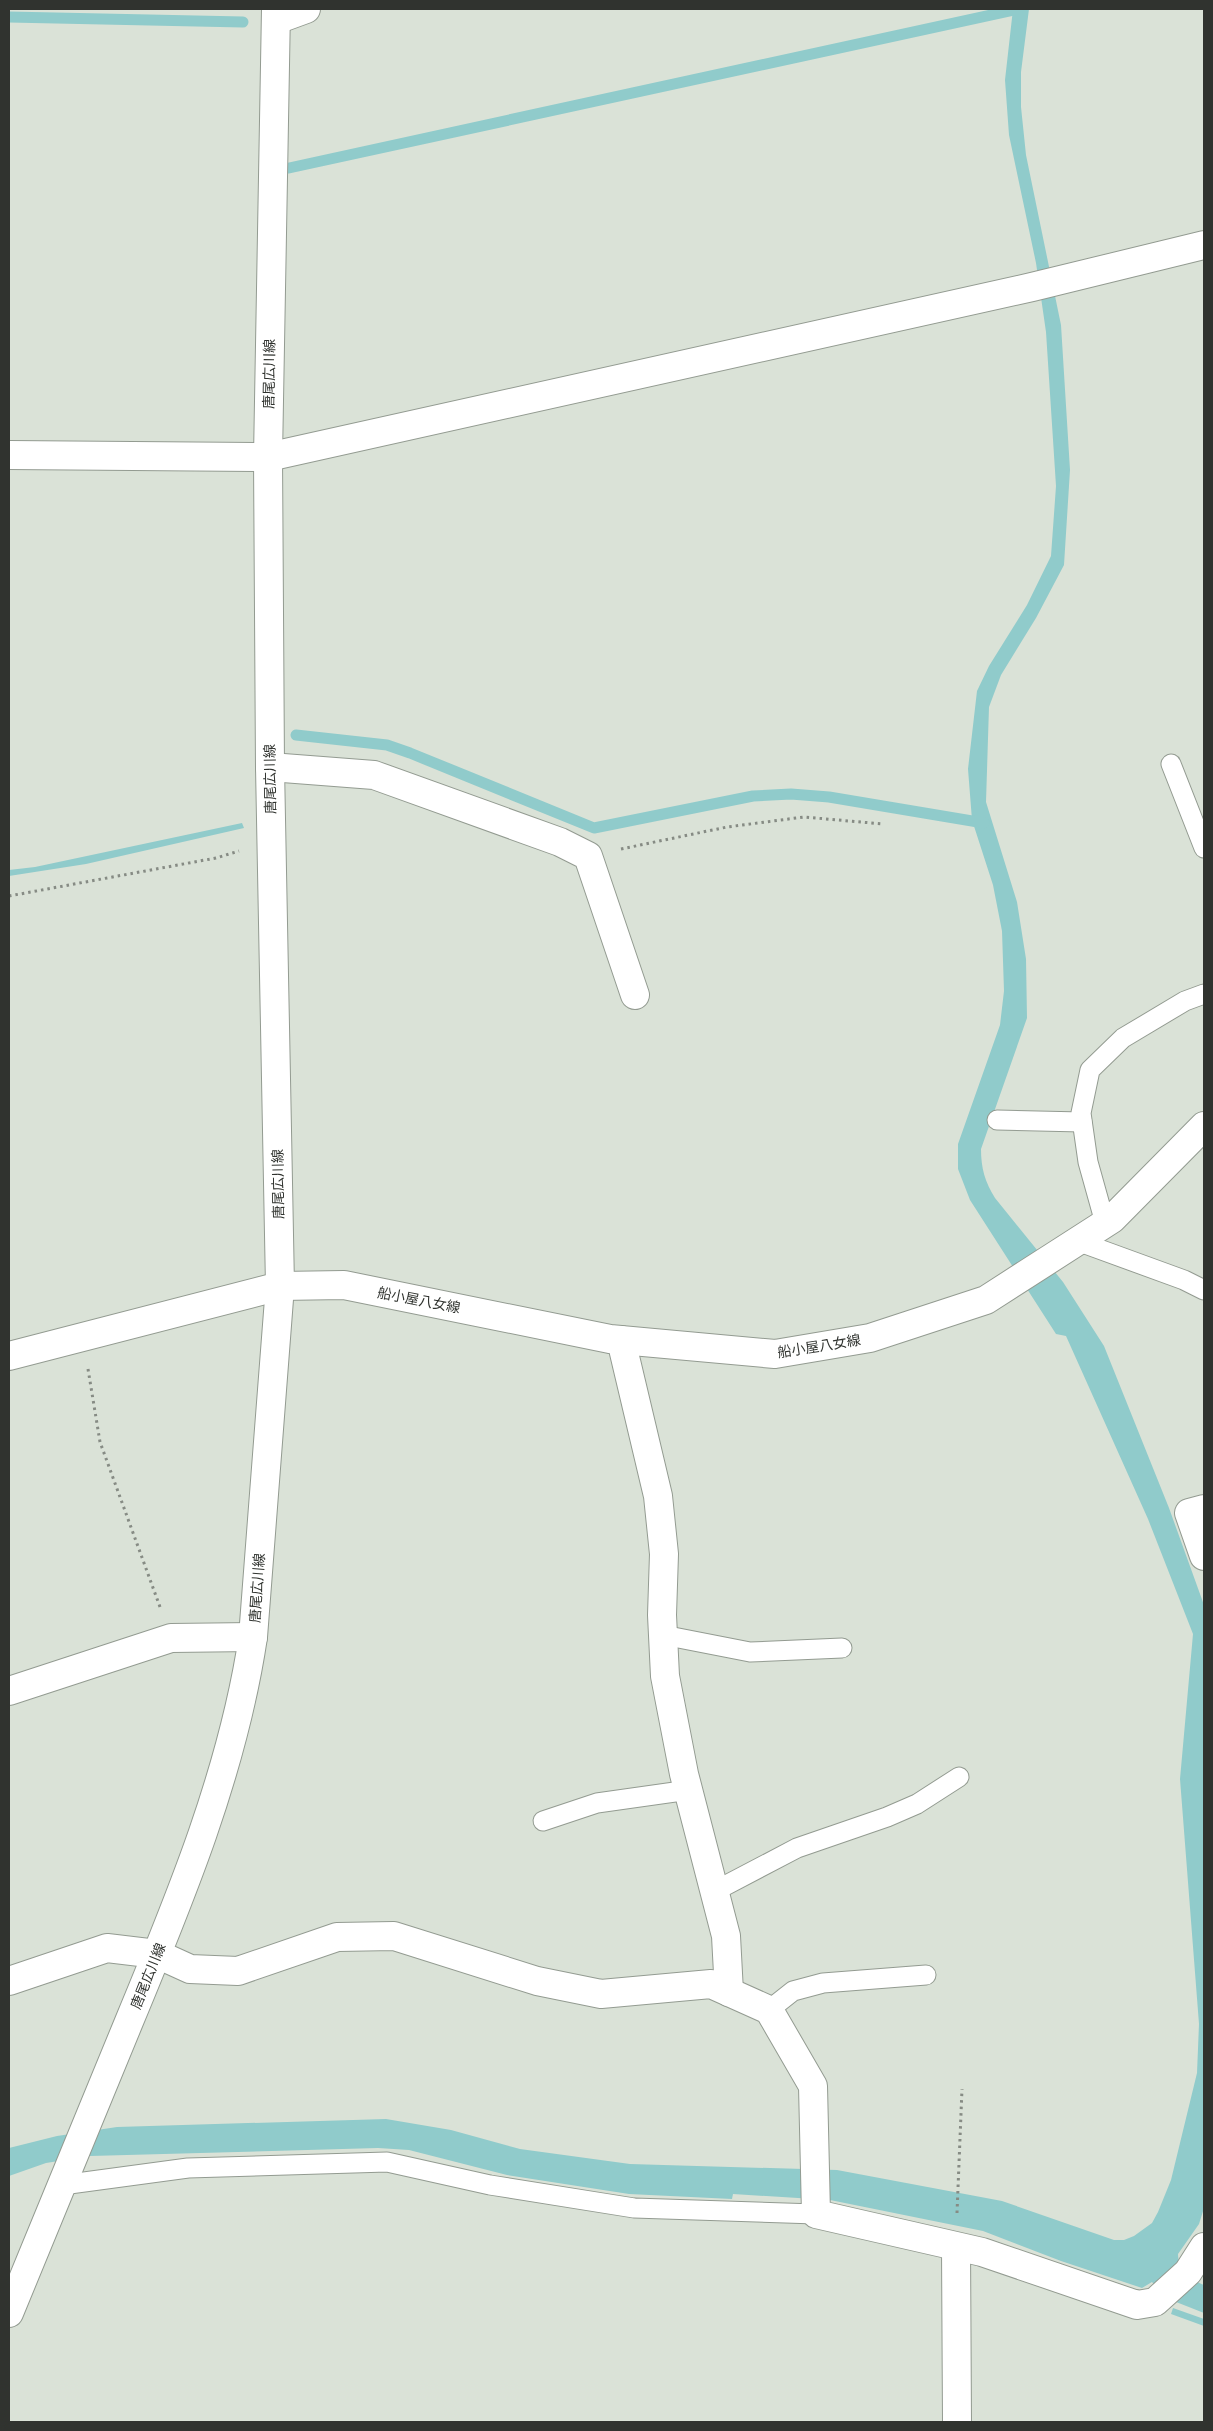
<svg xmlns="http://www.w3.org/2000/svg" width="1213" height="2431" viewBox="0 0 1213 2431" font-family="'PT Sans Narrow','Noto Sans JP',sans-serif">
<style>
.water{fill:#90cbcb}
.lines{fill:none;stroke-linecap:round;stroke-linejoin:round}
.stream{stroke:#90cbcb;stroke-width:11}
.service-casing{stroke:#939b91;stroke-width:21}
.minor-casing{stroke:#939b91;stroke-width:30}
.secondary-casing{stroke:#939b91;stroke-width:30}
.path{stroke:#868b84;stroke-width:3;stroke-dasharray:2.5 4;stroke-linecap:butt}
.service{stroke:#fff;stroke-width:19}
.minor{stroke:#fff;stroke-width:28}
.secondary{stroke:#fff;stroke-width:28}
.labels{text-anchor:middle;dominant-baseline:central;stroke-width:5;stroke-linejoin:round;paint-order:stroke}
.street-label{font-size:14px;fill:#30332f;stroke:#fff}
</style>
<rect width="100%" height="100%" fill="#dae2d7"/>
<g class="water">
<path d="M1013,9H1029L1021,72V107L1026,155L1061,325L1070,470L1064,565L1036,618L1001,675L989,707L986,802L1017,902L1026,959L1027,1018L981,1149C981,1168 985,1182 995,1198L1063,1282L1104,1346L1169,1508L1204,1605V2208L1199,2224L1178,2254C1178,2269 1191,2280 1204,2285V2313L1166,2298L1152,2282L1142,2288L1061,2261L983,2231L830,2200L733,2194L732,2199L629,2194L507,2175L409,2150L378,2148L90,2156L46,2163L9,2176V2148L57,2136L117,2127L386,2119L451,2130L520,2149L630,2164L837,2170L1002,2201L1114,2240H1124L1134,2236L1152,2223L1158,2212L1171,2180L1197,2073L1199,2024L1180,1779L1193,1634L1148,1519L1066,1336L1056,1334L970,1200L958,1169V1144L1000,1025L1004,991L1002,931L993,885L972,820L968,769L977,691L989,666L1027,605L1051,556L1056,486L1046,332L1036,263L1009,135L1005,80Z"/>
<path d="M242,823L244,828L86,864L9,876V870L35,867Z"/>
<path d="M1173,2308L1204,2319V2326L1171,2314Z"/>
</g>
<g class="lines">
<g class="stream">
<path d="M9,17L243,22"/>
<path d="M289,168L1018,9"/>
<path d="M296,735L387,745L410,753L594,828L753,796L791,794L829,797L984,823"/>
</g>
<defs>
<g id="service">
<path d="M1171,764L1204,848"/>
<path d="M997,1120L1082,1122"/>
<path d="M1105,1223L1088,1162L1081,1113L1090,1070L1123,1038L1185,1001L1204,994"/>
<path d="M1077,1241L1184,1280L1204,1290"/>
<path d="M663,1635L750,1652L842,1648"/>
<path d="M543,1821L597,1803L689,1790"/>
<path d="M715,1891L797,1848L887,1817L917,1804L959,1777"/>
<path d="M769,2010L793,1991L823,1983L926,1975"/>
<path d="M62,2185L188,2168L387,2162L490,2185L634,2208L816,2214"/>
</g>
<g id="minor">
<path d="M276,20L306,9"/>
<path d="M9,455L268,457L1032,287L1204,245"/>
<path d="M270,767L374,775L560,842L588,856L635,995"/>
<path d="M621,1340L658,1496L664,1554L662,1615L665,1676L684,1774L726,1936L729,1992"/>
<path d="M9,1356L280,1286"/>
<path d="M1204,1509L1189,1513L1204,1556"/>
<path d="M9,1691L171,1638L253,1637"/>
<path d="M9,1981L107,1948L157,1954L190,1969L238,1971L337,1937L394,1936L537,1981L601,1994L711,1984L769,2010L813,2086L816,2214L982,2252L1137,2305L1155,2302L1188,2272L1204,2247"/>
<path d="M956,2247L957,2422"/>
</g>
<g id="secondary">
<path d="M280,1286L344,1285L610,1339L775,1354L870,1338L986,1300L1112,1219L1204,1126"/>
<path d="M9,2313C49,2217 88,2120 128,2024C180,1899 233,1771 253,1637L280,1286L270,767L268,457L276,9"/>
</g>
</defs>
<use href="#service" class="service-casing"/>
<use href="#minor" class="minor-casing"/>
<use href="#secondary" class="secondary-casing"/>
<g class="path">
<path d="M621,849L727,827L804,817L883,824"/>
<path d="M9,896L216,858L239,851"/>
<path d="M88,1369L100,1442L160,1607"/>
<path d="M957,2213L962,2089"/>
</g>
<use href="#service" class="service"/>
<use href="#minor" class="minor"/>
<use href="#secondary" class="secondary"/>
</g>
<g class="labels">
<g class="street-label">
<text transform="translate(269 374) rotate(-89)">唐尾広川線</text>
<text transform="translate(270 779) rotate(-91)">唐尾広川線</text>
<text transform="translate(278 1184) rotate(-91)">唐尾広川線</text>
<text transform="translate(419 1300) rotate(11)">船小屋八女線</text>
<text transform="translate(819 1346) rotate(-9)">船小屋八女線</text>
<text transform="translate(257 1588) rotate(-86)">唐尾広川線</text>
<text transform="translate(148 1976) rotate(-68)">唐尾広川線</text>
</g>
</g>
<rect width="1213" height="2431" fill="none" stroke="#30332f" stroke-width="20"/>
</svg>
